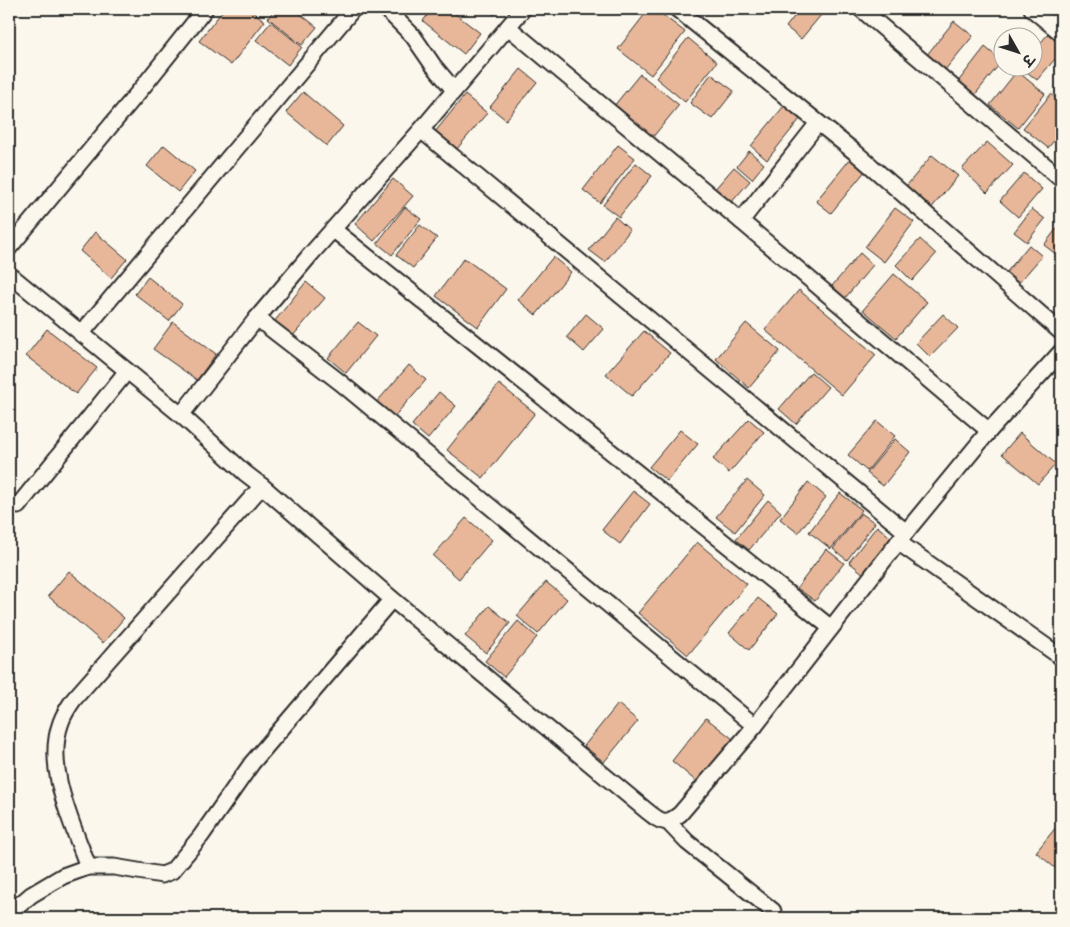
<svg xmlns="http://www.w3.org/2000/svg" width="1070" height="927" viewBox="0 0 1070 927" font-family="Delius,'Playpen Sans Deva',sans-serif">
<style>
.building{fill:#e8b799;stroke:#2b2b2b}
.lines{fill:none;stroke-linecap:round;stroke-linejoin:round}
.minor-casing{stroke:#2b2b2b;stroke-width:19}
.minor{stroke:#fbf7ec;stroke-width:15}
</style>
<rect width="100%" height="100%" fill="#fbf7ec"/>
<filter id="ink" filterUnits="userSpaceOnUse"><feTurbulence type="fractalNoise" baseFrequency=".02" numOctaves="2"/><feDisplacementMap in="SourceGraphic" scale="10" xChannelSelector="R" yChannelSelector="G"/><feConvolveMatrix kernelMatrix="1 2 1 2 8 2 1 2 1" color-interpolation-filters="sRGB"/></filter>
<g filter="url(#ink)">
<g class="building">
<path d="M224,9H249L265,21L231,65L199,41Z"/>
<path d="M275,9H294L317,27L302,45L268,18Z"/>
<path d="M432,9H449L480,33L464,54L423,21Z"/>
<path d="M487,9H499L494,15Z"/>
<path d="M649,9H655L685,32L651,75L618,49Z"/>
<path d="M764,9H782L776,17Z"/>
<path d="M800,9H826L801,39L786,27Z"/>
<path d="M954,21L973,36L944,71L926,56Z"/>
<path d="M271,22L302,47L288,65L256,40Z"/>
<path d="M1048,34L1061,46V52L1037,80L1022,68H1032V53Z"/>
<path d="M688,38L717,62L685,102L656,78Z"/>
<path d="M985,47L1002,61L974,96L957,83Z"/>
<path d="M521,69L537,82L506,120L490,107Z"/>
<path d="M1017,71L1045,94L1018,128L990,105Z"/>
<path d="M640,74L679,105L652,138L613,107Z"/>
<path d="M711,74L734,91L712,119L690,103Z"/>
<path d="M303,92L343,126L327,146L286,112Z"/>
<path d="M1051,94L1061,102V132L1048,148L1023,128Z"/>
<path d="M465,95L487,113L456,150L435,132Z"/>
<path d="M784,106L800,119L767,160L751,146Z"/>
<path d="M987,142L1013,165L987,193L962,169Z"/>
<path d="M164,145L195,171L178,192L147,166Z"/>
<path d="M618,145L635,158L600,203L583,190Z"/>
<path d="M749,151L764,164L752,179L737,166Z"/>
<path d="M932,155L958,176L929,211L903,190Z"/>
<path d="M851,158L866,170L831,213L816,201Z"/>
<path d="M636,163L652,176L619,217L603,205Z"/>
<path d="M734,167L750,181L730,204L714,190Z"/>
<path d="M1024,173L1042,189L1018,217L1000,201Z"/>
<path d="M393,179L413,196L374,241L355,224Z"/>
<path d="M405,207L421,219L392,255L377,243Z"/>
<path d="M895,208L914,222L884,262L865,247Z"/>
<path d="M1032,209L1045,219L1027,242L1014,232Z"/>
<path d="M615,217L630,230L605,262L589,250Z"/>
<path d="M1061,223V250L1057,255L1044,245Z"/>
<path d="M420,225L437,238L413,268L396,255Z"/>
<path d="M95,232L127,259L111,278L80,251Z"/>
<path d="M920,239L936,254L912,281L896,265Z"/>
<path d="M1029,245L1042,256L1017,285L1005,274Z"/>
<path d="M860,253L873,265L845,298L832,286Z"/>
<path d="M553,257L571,272L536,315L518,300Z"/>
<path d="M464,258L506,289L478,327L436,296Z"/>
<path d="M894,274L927,302L896,338L863,310Z"/>
<path d="M148,277L182,304L169,321L135,294Z"/>
<path d="M306,282L325,298L292,337L274,322Z"/>
<path d="M799,290L876,355L842,395L765,330Z"/>
<path d="M586,314L604,329L584,352L567,337Z"/>
<path d="M943,314L958,328L930,357L916,343Z"/>
<path d="M173,322L216,354L197,380L153,349Z"/>
<path d="M358,322L376,336L346,373L328,358Z"/>
<path d="M746,323L780,351L749,388L716,359Z"/>
<path d="M47,329L97,368L76,394L26,356Z"/>
<path d="M644,331L670,353L632,396L606,374Z"/>
<path d="M409,365L426,380L392,419L375,404Z"/>
<path d="M811,372L828,387L796,424L779,409Z"/>
<path d="M499,384L535,413L483,478L447,450Z"/>
<path d="M439,392L456,406L428,439L412,425Z"/>
<path d="M749,419L764,432L729,473L713,459Z"/>
<path d="M877,421L895,436L867,471L848,455Z"/>
<path d="M680,430L698,444L667,481L649,467Z"/>
<path d="M1020,433L1056,464L1038,484L1002,454Z"/>
<path d="M895,439L910,452L883,486L867,473Z"/>
<path d="M747,480L765,495L735,532L716,517Z"/>
<path d="M808,482L826,497L798,533L780,519Z"/>
<path d="M633,491L650,504L620,544L602,530Z"/>
<path d="M840,493L862,510L831,549L809,532Z"/>
<path d="M768,500L781,512L749,550L736,539Z"/>
<path d="M861,513L875,523L847,560L833,549Z"/>
<path d="M466,518L492,540L459,579L433,556Z"/>
<path d="M877,526L894,540L865,575L849,562Z"/>
<path d="M697,542L747,584L688,655L638,613Z"/>
<path d="M826,549L844,563L815,601L797,588Z"/>
<path d="M69,571L124,618L103,643L48,596Z"/>
<path d="M546,582L567,599L538,634L517,616Z"/>
<path d="M758,598L778,614L749,650L729,633Z"/>
<path d="M489,606L510,623L486,653L465,636Z"/>
<path d="M518,621L537,637L504,677L485,661Z"/>
<path d="M618,704L638,721L604,762L584,746Z"/>
<path d="M706,718L733,739L698,783L672,761Z"/>
<path d="M1061,821V873L1036,852Z"/>
</g>
<g class="lines">
<defs>
<g id="minor">
<path d="M386,9L413,36L433,65L454,90"/>
<path d="M677,9L856,153L1061,332"/>
<path d="M861,9L1061,179"/>
<path d="M1032,9L1061,33"/>
<path d="M508,27L741,221L989,431"/>
<path d="M421,130L906,532"/>
<path d="M741,221L818,123"/>
<path d="M334,230L831,628"/>
<path d="M9,248L142,88L205,9"/>
<path d="M9,274L181,415L245,473L262,486L392,599L647,811C661,822 665,826 680,814L755,726L906,532L989,431L1061,352"/>
<path d="M257,318L341,383L755,726"/>
<path d="M81,334L353,9"/>
<path d="M181,415L257,318L311,254L421,130L523,9"/>
<path d="M18,506L127,371"/>
<path d="M898,542L1061,657"/>
<path d="M668,822L687,842L773,911"/>
<path d="M88,867C73,824 44,768 61,722C64,714 69,706 74,699L262,486"/>
<path d="M9,914L31,895L63,876L88,867H114L162,875L172,871L201,836L252,763L392,599"/>
</g>
</defs>
<use href="#minor" class="minor-casing"/>
<use href="#minor" class="minor"/>
</g>
</g>
<rect width="1070" height="927" fill="none" stroke="#fbf7ec" stroke-width="30"/>
<rect x="15" y="15" width="1040" height="897" fill="none" stroke="#2b2b2b" stroke-width="2" filter="url(#ink)"/>
<g transform="translate(1018 52) rotate(129)"><circle r="24" fill="#fbf7ec" stroke="#a8a59f"/>
<path d="M0-4L9 19L0 12L-9 19Z" fill="#2b2b2b"/>
<text y="-8" font-size="14" font-weight="bold" text-anchor="middle" fill="#2b2b2b">उ</text>
</g>
</svg>
